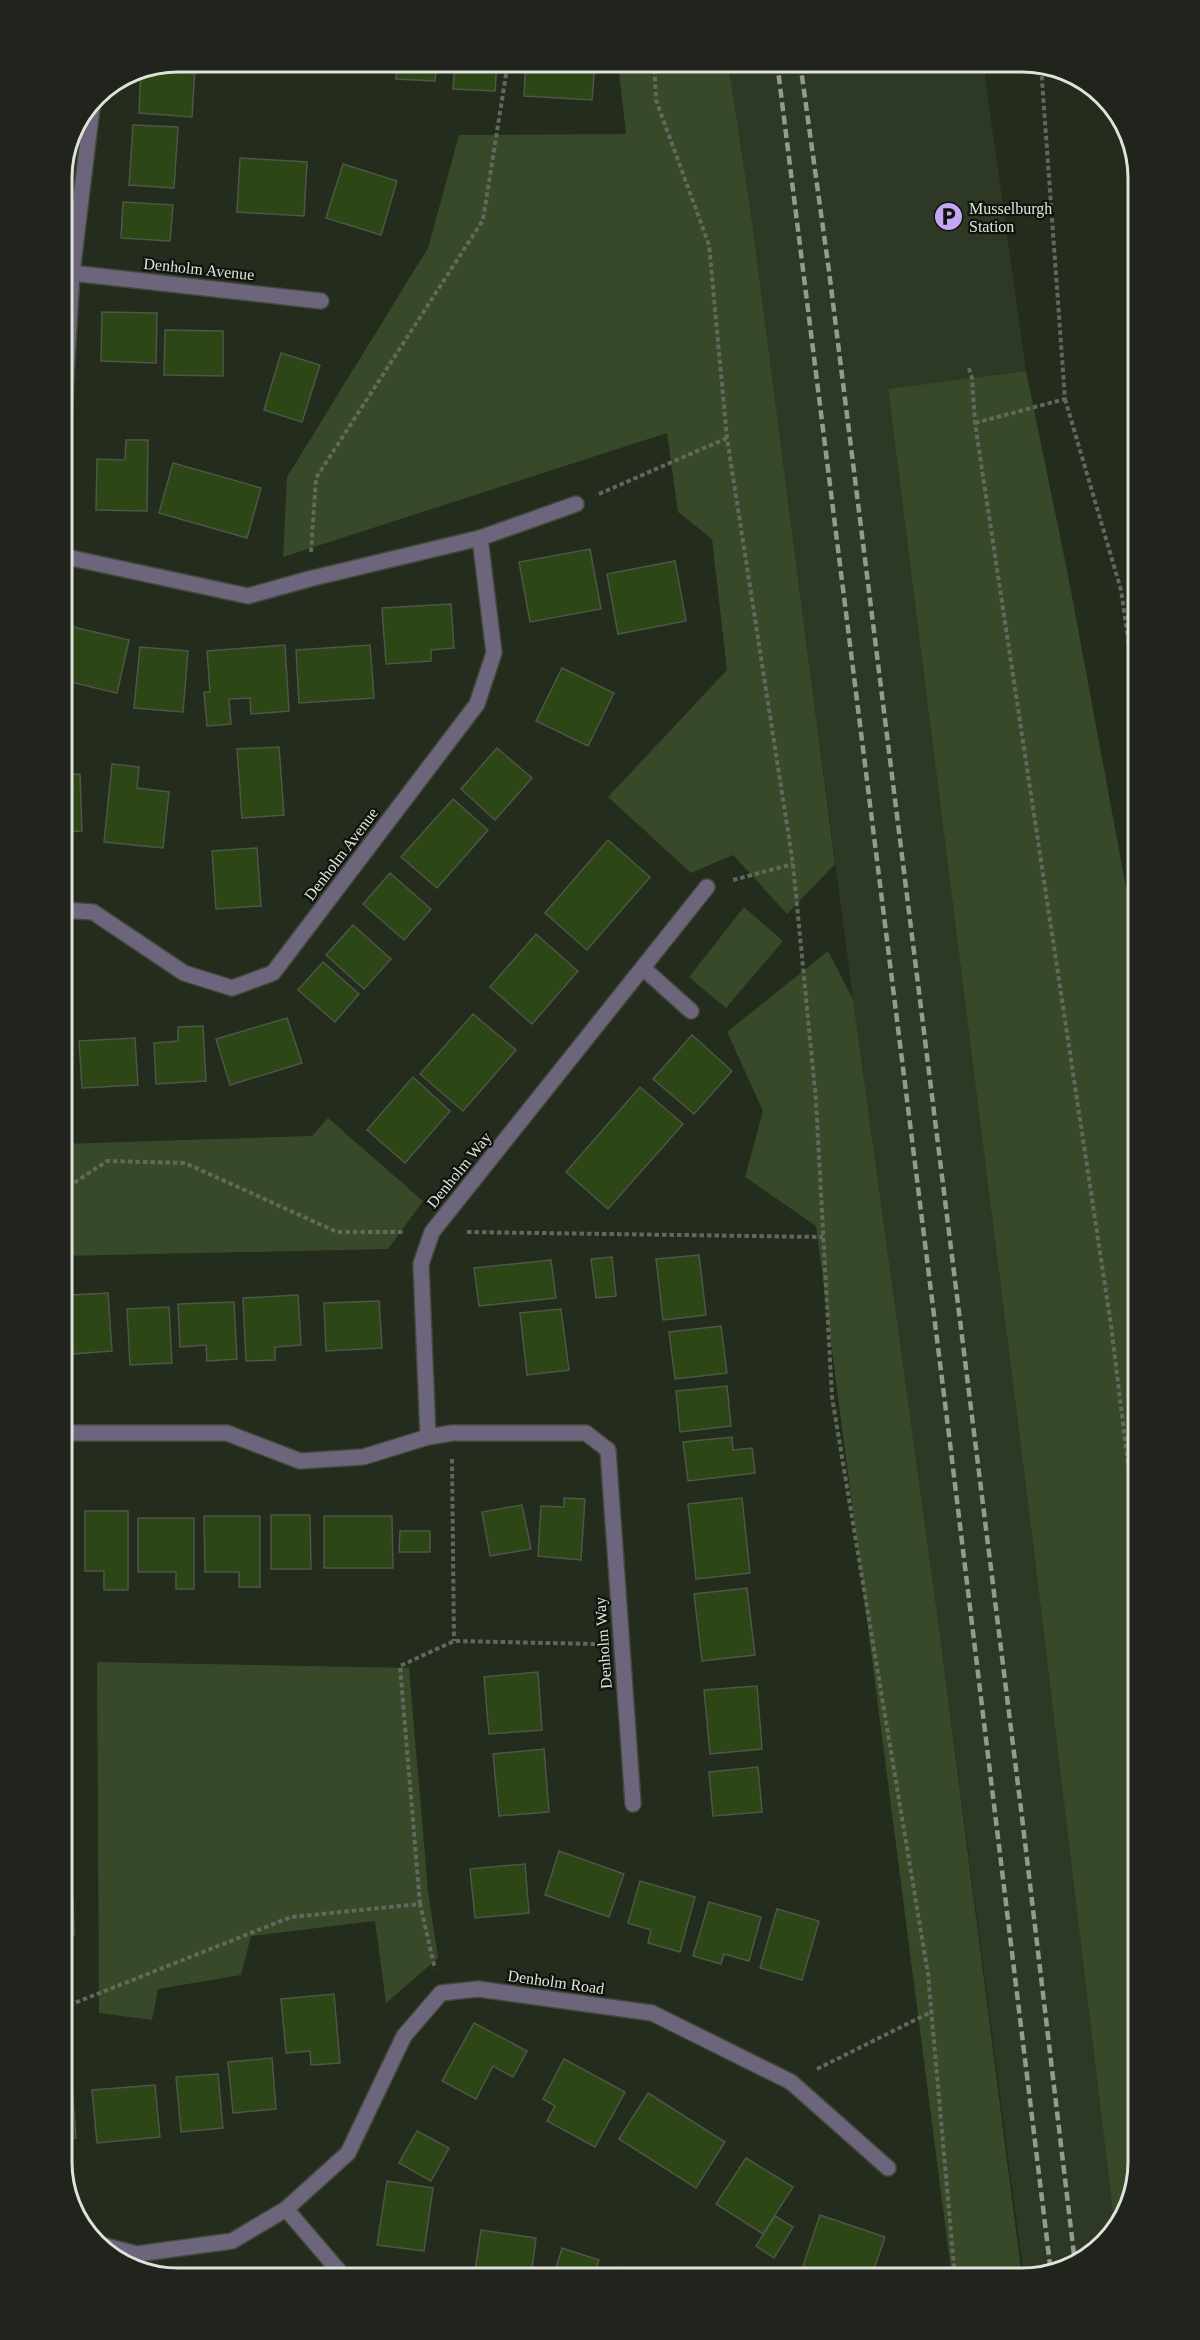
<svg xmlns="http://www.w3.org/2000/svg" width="1200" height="2340" viewBox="0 0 1200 2340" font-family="'Times New Roman',serif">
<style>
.built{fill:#2d3825}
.green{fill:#374928}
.building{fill:#2d4615;stroke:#4d5647;stroke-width:1.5}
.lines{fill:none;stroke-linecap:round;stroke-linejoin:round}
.minor-casing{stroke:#42493c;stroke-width:18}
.path{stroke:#61685c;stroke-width:4;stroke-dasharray:4.5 3;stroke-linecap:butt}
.minor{stroke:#6d657c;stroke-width:15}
.rail{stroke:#949a8f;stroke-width:4.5;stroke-dasharray:9 4.5;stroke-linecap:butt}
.labels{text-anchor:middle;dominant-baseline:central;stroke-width:4.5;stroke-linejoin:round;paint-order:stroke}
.poi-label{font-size:16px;fill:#dfe4db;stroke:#0f130d;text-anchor:start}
.street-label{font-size:16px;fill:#dfe4db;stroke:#0f130d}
.rim{fill:none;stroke:#dfe4db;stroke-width:3}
</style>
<rect width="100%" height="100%" fill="#242c1e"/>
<path class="built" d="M728,62H983L1026,371L888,390L1032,1535L1115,2230L1067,2270L1024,2278L940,1635L853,999L752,221Z"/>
<g class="green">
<path d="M618,62H728L752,221L835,864L787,914L733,855L691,873L608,797L727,670L712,539L678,512L667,433L283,557L287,477L428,248L459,135L626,134Z"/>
<path d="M1026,371L1068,575L1138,952V2163L1119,2227L1115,2230L1032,1535L888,389Z"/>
<path d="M744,907L783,941L726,1008L689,977Z"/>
<path d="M828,951L853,999L940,1635L1022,2278H952L816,1226L745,1177L763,1111L727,1032Z"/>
<path d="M328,1118L423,1201L388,1249L62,1256V1144L312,1136Z"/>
<path d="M97,1662L409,1668L428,1891L438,1958L386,2003L375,1921L251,1936L241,1975L158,1989L152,2020L99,2013Z"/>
</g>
<g class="building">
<path d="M310,62H361V66Z"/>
<path d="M384,62H437L435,81L396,79L397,65L384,64Z"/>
<path d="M455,62H497L495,91L453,89Z"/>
<path d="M526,62H595L592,100L524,96Z"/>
<path d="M155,66L195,68L192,117L139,113L141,69Z"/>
<path d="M133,125L178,127L174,188L129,185Z"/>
<path d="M240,158L307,162L304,216L237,212Z"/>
<path d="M343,164L397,181L381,235L326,218Z"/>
<path d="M123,202L173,205L170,241L121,238Z"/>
<path d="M102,312L157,313L156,363L101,361Z"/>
<path d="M165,330L223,331V376L164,375Z"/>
<path d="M281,353L320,365L302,422L264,410Z"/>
<path d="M126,440H148L147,511L96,510L97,459L125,460Z"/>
<path d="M173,463L261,488L247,538L159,513Z"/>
<path d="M590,549L601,609L530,622L519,562Z"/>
<path d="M675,561L686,621L618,634L607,574Z"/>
<path d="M451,604L454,648L431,650V661L386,664L382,608Z"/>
<path d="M65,625L129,640L117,693L62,680V641Z"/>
<path d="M285,645L289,711L251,714L250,698L229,699L231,724L207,726L204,692H210L207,651Z"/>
<path d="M370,645L374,698L299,703L296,650Z"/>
<path d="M140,647L188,651L183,712L134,708Z"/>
<path d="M562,668L614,693L588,746L536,721Z"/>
<path d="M279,747L284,815L242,818L237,749Z"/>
<path d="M497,748L532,778L495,820L461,789Z"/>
<path d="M112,764L139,767L137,788L169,792L163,848L104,842Z"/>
<path d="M80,774L82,831L62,832V775Z"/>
<path d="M453,799L488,830L437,888L401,857Z"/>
<path d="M608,840L650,877L587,950L545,913Z"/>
<path d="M257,848L261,906L216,909L212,851Z"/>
<path d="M390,873L431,909L404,940L363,904Z"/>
<path d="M353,925L391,959L364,989L326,955Z"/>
<path d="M536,934L578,971L532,1024L490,987Z"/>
<path d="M323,962L359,994L335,1022L298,990Z"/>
<path d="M473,1014L516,1050L463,1111L420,1074Z"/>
<path d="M287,1018L302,1063L230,1085L216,1039Z"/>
<path d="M203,1026L206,1081L156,1084L154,1043L178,1041V1027Z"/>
<path d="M692,1035L732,1071L694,1114L653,1079Z"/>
<path d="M135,1038L138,1085L82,1088L79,1041Z"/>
<path d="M413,1077L450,1111L405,1163L367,1130Z"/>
<path d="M640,1087L683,1124L608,1209L566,1172Z"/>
<path d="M699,1255L706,1315L663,1320L656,1259Z"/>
<path d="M612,1257L616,1296L596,1298L591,1259Z"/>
<path d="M551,1260L556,1298L479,1306L474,1268Z"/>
<path d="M108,1293L112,1351L73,1354L70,1295Z"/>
<path d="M298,1295L301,1345L275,1347V1360L246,1361L243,1298Z"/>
<path d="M379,1301L382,1348L326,1351L324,1303Z"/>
<path d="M234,1302L237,1359L207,1361L206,1345L180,1347L178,1304Z"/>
<path d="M169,1307L172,1363L130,1365L127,1309Z"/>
<path d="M561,1309L569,1370L527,1375L520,1313Z"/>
<path d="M721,1326L727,1373L675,1379L669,1332Z"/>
<path d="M727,1386L731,1426L680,1432L676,1391Z"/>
<path d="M732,1437L733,1450L752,1448L755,1473L688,1481L683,1442Z"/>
<path d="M564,1498L585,1499L581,1560L538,1556L541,1506L564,1507Z"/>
<path d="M742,1498L750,1573L696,1579L688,1504Z"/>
<path d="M522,1505L531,1549L490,1556L482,1512Z"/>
<path d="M85,1511H128V1590H104V1571H85Z"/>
<path d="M271,1515H310L311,1569H271Z"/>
<path d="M204,1516H260V1587H239V1572H205Z"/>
<path d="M324,1516H392L393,1568H324Z"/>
<path d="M138,1518H194V1589H176V1572H138Z"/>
<path d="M400,1531H430V1552H399Z"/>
<path d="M747,1588L755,1655L702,1661L694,1594Z"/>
<path d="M538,1672L542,1730L489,1734L484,1677Z"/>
<path d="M757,1686L762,1749L710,1754L704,1690Z"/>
<path d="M544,1749L549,1812L499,1816L493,1754Z"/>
<path d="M758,1767L762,1812L713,1816L709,1772Z"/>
<path d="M559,1851L624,1874L609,1917L545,1895Z"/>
<path d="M525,1864L529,1913L475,1918L470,1869Z"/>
<path d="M640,1881L695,1897L680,1952L648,1943L651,1930L628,1923Z"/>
<path d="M73,1899L74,1935H62V1900Z"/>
<path d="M709,1902L761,1917L749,1961L724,1954L721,1964L693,1956Z"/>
<path d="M777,1909L819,1921L802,1980L760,1968Z"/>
<path d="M334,1994L340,2063L311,2065L310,2051L286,2053L281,1999Z"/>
<path d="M474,2023L527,2051L513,2077L493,2066L476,2099L442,2081Z"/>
<path d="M272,2058L276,2109L233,2113L228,2062Z"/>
<path d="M564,2059L625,2092L595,2147L547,2121L555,2106L543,2099Z"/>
<path d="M218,2074L223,2128L181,2132L176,2077Z"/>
<path d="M155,2085L160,2137L97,2143L92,2090Z"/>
<path d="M72,2088L76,2138L62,2139V2089Z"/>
<path d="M648,2093L725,2142L696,2188L619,2139Z"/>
<path d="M417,2131L449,2148L431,2181L399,2163Z"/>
<path d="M746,2158L793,2187L763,2234L716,2204Z"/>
<path d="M387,2181L433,2188L424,2251L377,2245Z"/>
<path d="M820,2215L885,2237L871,2278H839L803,2266Z"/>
<path d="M775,2216L793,2227L774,2258L756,2246Z"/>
<path d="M481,2230L536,2238L531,2278H474Z"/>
<path d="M562,2248L599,2260L593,2278H553Z"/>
<path d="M619,2267L643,2278H614Z"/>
</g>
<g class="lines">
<defs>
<g id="minor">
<path d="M72,273L321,301"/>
<path d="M62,446L72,273L93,99"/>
<path d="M62,556L248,596L309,579L480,538L576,504"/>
<path d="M62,910L93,912L184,973L232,988L273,973L477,704L494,653L480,538"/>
<path d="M643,968L691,1011"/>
<path d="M62,1433H227L300,1461L363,1457L428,1437L452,1433H586L608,1450L633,1804"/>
<path d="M428,1437L421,1264L432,1232L707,887"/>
<path d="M286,2209L345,2278"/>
<path d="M102,2245L137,2254L232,2241L286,2209L348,2153L404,2036L441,1993L478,1989L652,2013L791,2082L888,2168"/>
</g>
</defs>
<use href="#minor" class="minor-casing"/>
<g class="path">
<path d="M654,62L656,100L709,245L727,438L793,864L816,1101L832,1397L928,1974L955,2278"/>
<path d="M969,368L972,378L975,423L1111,1325L1138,1545"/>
<path d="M1065,399L1121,590L1138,707"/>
<path d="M975,423L1065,399L1041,66"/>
<path d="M599,494L727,438"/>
<path d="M311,552L316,478L483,220L508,62"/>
<path d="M733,880L793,864"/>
<path d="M62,1191L107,1161L185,1163L337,1232H405"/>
<path d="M467,1232L823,1237"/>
<path d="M452,1459L454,1641"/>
<path d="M420,1904L400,1666L454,1641L595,1644"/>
<path d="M62,2008L291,1917L420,1904L435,1969"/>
<path d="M817,2069L931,2012"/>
</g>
<use href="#minor" class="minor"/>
<g class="rail">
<path d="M777,62L949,1435L1051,2273"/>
<path d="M800,62L829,271L1022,1817L1075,2263"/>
</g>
</g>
<defs>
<symbol id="parking-disc" viewBox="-11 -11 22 22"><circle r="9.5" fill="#c3a7f2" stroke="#0f130d"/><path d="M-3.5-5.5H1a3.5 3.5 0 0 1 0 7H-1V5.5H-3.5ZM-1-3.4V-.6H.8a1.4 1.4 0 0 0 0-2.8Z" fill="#111"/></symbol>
</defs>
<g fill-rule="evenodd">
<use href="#parking-disc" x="932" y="200" width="33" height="33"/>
</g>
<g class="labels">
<g class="poi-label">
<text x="969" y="208">Musselburgh<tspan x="969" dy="18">Station</tspan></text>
</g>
<g class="street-label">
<text transform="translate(199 269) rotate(6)">Denholm Avenue</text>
<text transform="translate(341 854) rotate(-53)">Denholm Avenue</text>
<text transform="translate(459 1170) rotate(-51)">Denholm Way</text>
<text transform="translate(603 1643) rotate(-94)">Denholm Way</text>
<text transform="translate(556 1982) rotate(8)">Denholm Road</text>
</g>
</g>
<path d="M0 0H1200V2340H0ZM178 72H1022A106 106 0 0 1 1128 178V2162A106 106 0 0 1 1022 2268H178A106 106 0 0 1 72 2162V178A106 106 0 0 1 178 72Z" fill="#20241d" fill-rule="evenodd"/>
<path class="rim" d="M178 72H1022A106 106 0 0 1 1128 178V2162A106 106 0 0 1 1022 2268H178A106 106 0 0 1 72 2162V178A106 106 0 0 1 178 72Z"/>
</svg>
